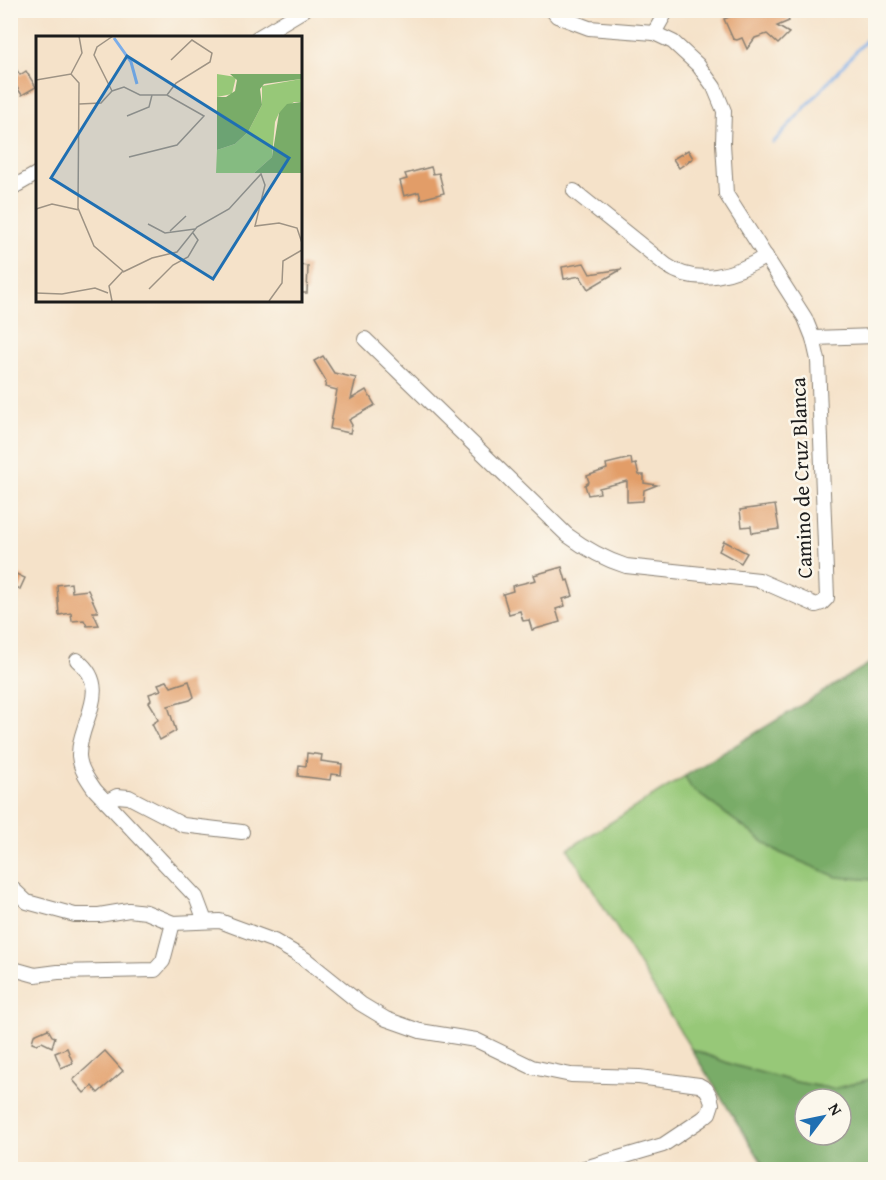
<svg xmlns="http://www.w3.org/2000/svg" width="886" height="1180" viewBox="0 0 886 1180" font-family="'Gentium Book Plus',serif">
<style>
.green{fill:#97c878;stroke:#5a724a;stroke-width:1.5}
.forest{fill:#79ac68;stroke:#4a6442;stroke-width:1.5;fill-rule:evenodd}
.lines{fill:none;stroke-linecap:round;stroke-linejoin:round}
.stream{stroke:#7cade8;stroke-width:3}
.building{fill:#e29d67}
.minor-casing{stroke:#887f72;stroke-width:16}
.minor{stroke:#fff;stroke-width:14}
.labels{text-anchor:middle;dominant-baseline:central;stroke-width:5;stroke-linejoin:round;paint-order:stroke}
.street-label{font-size:21px;fill:#1c1c1c;stroke:#fbf7ec}
.inset-river{fill:none;stroke:#7cade8;stroke-width:3}
.inset-road{fill:none;stroke:#9e9384;stroke-width:1.5}
.view{fill:#1f6fb2;fill-opacity:0.15;stroke:#1f6fb2;stroke-width:3}
.inset-edge{fill:none;stroke:#1c1c1c;stroke-width:3}
</style>
<rect width="100%" height="100%" fill="#fbf7ec"/>
<filter id="ink" filterUnits="userSpaceOnUse"><feTurbulence type="fractalNoise" baseFrequency=".0167" numOctaves="2"/><feDisplacementMap in="SourceGraphic" scale="12" xChannelSelector="R" yChannelSelector="G"/><feConvolveMatrix kernelMatrix="1 2 1 2 8 2 1 2 1" color-interpolation-filters="sRGB"/></filter>
<filter id="wash" filterUnits="userSpaceOnUse"><feTurbulence type="fractalNoise" baseFrequency=".008" numOctaves="4" result="noise"/><feDisplacementMap in="SourceGraphic" scale="24" xChannelSelector="R" yChannelSelector="G"/><feGaussianBlur stdDeviation="1.35" result="paint"/><feColorMatrix in="noise" values="0 0 0 0 0 0 0 0 0 0 0 0 0 0 0 0 0 1.4 0 .05"/><feComposite in="paint" operator="in"/></filter>
<g filter="url(#wash)">
<rect width="100%" height="100%" fill="#f5e2c9"/>
<path class="green" d="M685,776L691,788L776,851L837,876L875,880V1078L834,1089L796,1082L733,1065L691,1049L568,849Z"/>
<g class="forest">
<path d="M875,660V880L837,877L776,851L691,788L685,776Z"/>
<path d="M691,1049L733,1065L796,1082L833,1089L875,1078V1169H766ZM805,1099H841V1135H805Z"/>
</g>
<g class="lines">
<path class="stream" d="M773,143L869,37L876,22"/>
</g>
<g id="blocks">
<g class="building">
<path d="M747,10H781L786,14L789,21L777,26L789,33L778,44L767,34L755,38L747,49L742,38L737,40L733,39L724,19Z"/>
<path d="M10,60L20,75L26,71L36,87L22,95L10,77Z"/>
<path d="M688,150L693,158L679,168L673,159Z"/>
<path d="M431,167L433,174L439,173L444,193L421,199L419,192L404,196L400,181L407,179L405,174Z"/>
<path d="M584,263L590,274L622,269L588,289L580,276L564,279L562,267Z"/>
<path d="M300,265L308,266L307,293H300Z"/>
<path d="M323,356L334,373L356,378L351,399L366,390L375,405L349,420L352,425L350,433L330,429L337,390L325,387L326,381L314,361Z"/>
<path d="M631,458L632,465L636,464L639,475H644V483L657,485L644,490L643,501L627,502V481L599,488L600,493L588,495L585,485L589,482L587,476L607,469L606,464Z"/>
<path d="M775,505L779,529L752,533L751,526L742,527L740,510Z"/>
<path d="M724,541L747,553L741,563L719,551Z"/>
<path d="M562,567L566,581L568,580L573,596L563,599L565,606L556,609L560,622L532,630L529,620L523,621L520,611L509,614L503,594L513,591L512,586L536,580L534,575Z"/>
<path d="M14,573L25,578L20,589L10,584Z"/>
<path d="M71,583L72,592L88,590L98,612H93L99,625L87,626L84,620L72,621L71,613L59,615L57,585Z"/>
<path d="M167,681L171,687L189,681L194,697L190,700L168,706L176,731L160,740L152,724L158,720L154,710L149,702L151,700L149,694L161,690L158,684Z"/>
<path d="M307,753L322,755L321,761L342,764L341,775L331,774L330,780L298,776L299,765L306,766Z"/>
<path d="M48,1029L52,1036L55,1037L52,1047L42,1042L37,1044L32,1042L34,1035Z"/>
<path d="M67,1048L73,1063L61,1068L55,1053Z"/>
<path d="M105,1051L123,1071L98,1093L92,1086L84,1093L73,1080Z"/>
</g>
</g>
</g>
<g filter="url(#ink)">
<use href="#blocks" fill-opacity="0" stroke="#887f72" stroke-width="1.5"/>
<g class="lines">
<defs>
<g id="minor">
<path d="M654,33L667,10"/>
<path d="M257,38L304,10"/>
<path d="M10,189L38,173"/>
<path d="M574,191L666,265C697,287 736,275 766,256"/>
<path d="M813,338L876,336"/>
<path d="M365,339L567,535C586,549 604,559 626,566L759,580L816,605L822,603L827,598L818,360L813,338L805,318L726,194L723,143L724,111L714,87L698,65L673,42L654,33L589,28L557,16L552,10"/>
<path d="M77,660C114,689 78,722 79,756C80,769 88,780 95,790L196,897L205,921"/>
<path d="M106,802L117,796L129,797L183,825L242,832"/>
<path d="M10,886L27,902L75,915H99L129,910L146,912L173,923L220,921L233,926L274,941L305,959L361,1004L386,1019L420,1031L476,1040L532,1067L571,1075L639,1077L699,1085L706,1089L710,1096L712,1104L709,1113L702,1119L663,1145L578,1170"/>
<path d="M10,968L35,975L58,972L155,970L163,961L173,923"/>
</g>
</defs>
<use href="#minor" class="minor-casing"/>
<use href="#minor" class="minor"/>
</g>
</g>
<g class="labels">
<g class="street-label">
<text transform="translate(801 478) rotate(-92)">Camino de Cruz Blanca</text>
</g>
</g>
<g transform="translate(36 36)">
<rect width="266" height="266" fill="#f5e2c9"/>
<path d="M181,38L200,41L196,58L181,61ZM265,43V66H258L243,77L239,86L236,121L218,137H180L181,114L199,108L212,96L226,69V50Z" fill="#97c878"/>
<path d="M194,38H265V43L228,48L224,53L226,69L212,96L199,108L181,114V61H190L199,55L201,44ZM265,66V137H218L236,121L243,77L251,68Z" fill="#79ac68"/>
<path class="inset-river" d="M78,2L95,26L101,48"/>
<path class="inset-road" d="M35,38L46,17L43,0M0,44L35,38L43,47L42,172L58,210L87,235L73,250L76,265M76,55L58,19L61,11L77,0M131,59L140,47L174,26L176,17L156,4L135,24M43,68L65,67L76,55L88,51L104,59H131L168,80L141,109L93,121M91,80L113,71L116,59M0,173L16,168L43,174M112,188L129,197L159,193M134,195L150,180M87,236L116,222L141,216L161,191L193,173L225,138L229,149L219,190L243,187L261,192L266,207M113,253L137,229L152,221L162,204L157,197M0,257L26,258L59,252L72,257M233,265L246,247L247,225L266,214"/>
<path class="view" d="M91,20L253,122L177,243L15,142Z"/>
<rect width="266" height="266" class="inset-edge"/>
</g>
<rect width="886" height="1180" fill="none" stroke="#fbf7ec" stroke-width="36"/>
<g transform="translate(823 1117) rotate(58)"><circle r="28" fill="#fbf7ec" stroke="#a29f99" stroke-width="1.5"/>
<path d="M0-4.5L10 22L0 15L-10 22Z" fill="#1f6fb2"/>
<text y="-9" font-size="16" font-weight="bold" text-anchor="middle" fill="#1c1c1c">N</text>
</g>
</svg>
